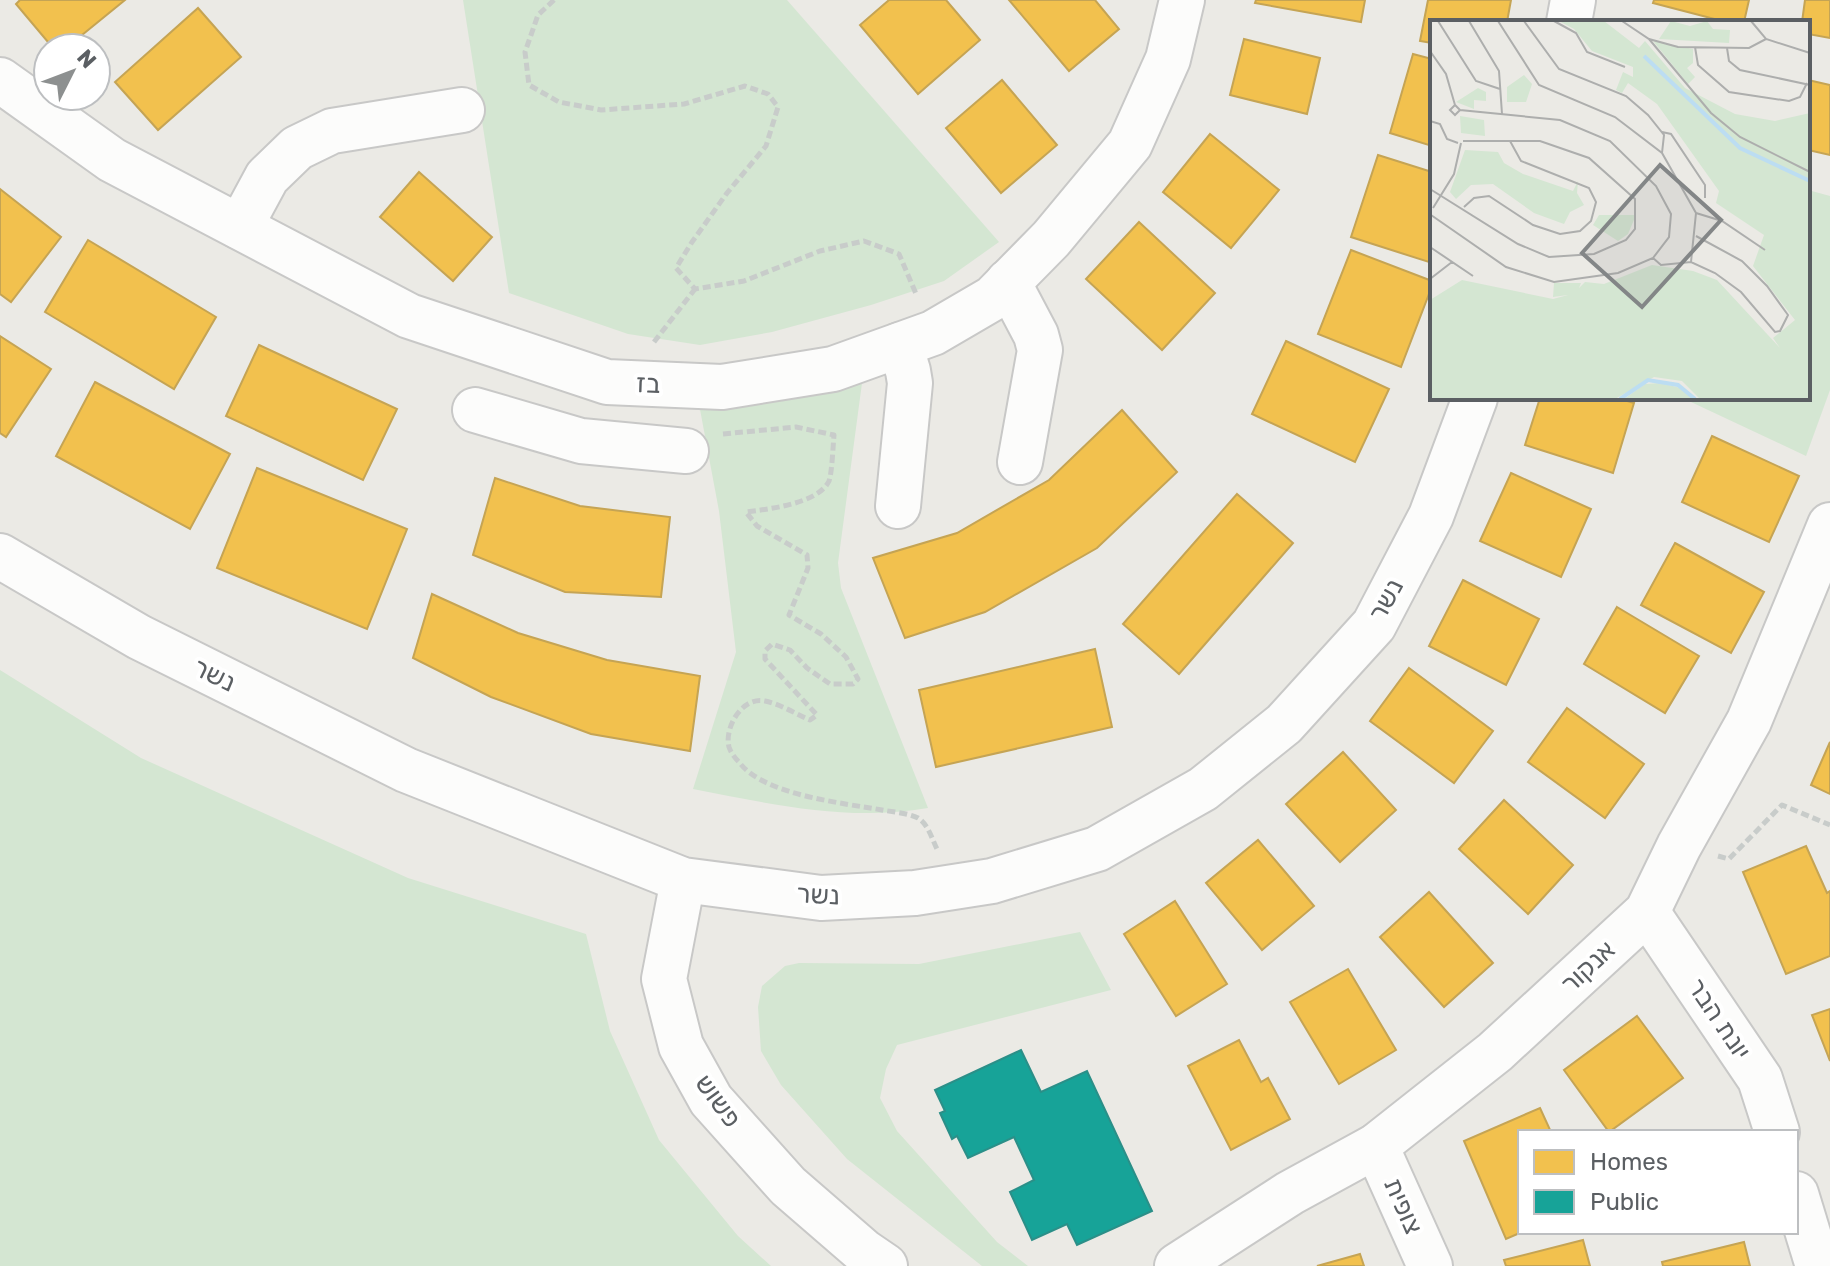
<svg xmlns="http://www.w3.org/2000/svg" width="1830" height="1266" viewBox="0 0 1830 1266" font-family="Rubik,Heebo,sans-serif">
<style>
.green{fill:#d4e6d2}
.homes{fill:#f2c14e;stroke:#c5a454;stroke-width:2}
.public{fill:#17a398;stroke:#2b8f88;stroke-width:2}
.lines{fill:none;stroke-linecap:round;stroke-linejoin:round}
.minor-casing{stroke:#c8c8c7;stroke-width:48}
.path{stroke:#c8ccca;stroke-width:5;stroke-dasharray:8 4;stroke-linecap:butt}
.minor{stroke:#fcfcfb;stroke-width:44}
.labels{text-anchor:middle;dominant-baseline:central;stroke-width:8;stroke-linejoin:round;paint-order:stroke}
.street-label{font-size:26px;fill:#5b5f63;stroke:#fff}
.inset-river{fill:none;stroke:#bcddf2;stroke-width:4}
.inset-road{fill:none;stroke:#adaead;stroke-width:2}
.view{fill:#838687;fill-opacity:0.15;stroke:#838687;stroke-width:4}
.inset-edge{fill:none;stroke:#5b5f63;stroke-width:4}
</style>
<rect width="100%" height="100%" fill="#ebeae5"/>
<g class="green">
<path d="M463,0H787L999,242L944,281L871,305L772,332L700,345L628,334L509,293Z"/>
<path d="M1808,190L1830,196V390L1806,456L1691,402L1692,398H1808Z"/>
<path d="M862,383L838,563L841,588L928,808C848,822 771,804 693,789L736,652L719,511L696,388Z"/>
<path d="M0,670L141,758L408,878L586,934L610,1031L659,1140L738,1236L771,1266H0Z"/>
<path d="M1080,932L1111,990L897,1045L886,1069L880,1098L897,1131L997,1242L1028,1266H982L847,1159L781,1085L761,1051L758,1007L762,986L785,966L799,963L919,964Z"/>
</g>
<g class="homes">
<path d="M20,0H125L66,48H53L16,4Z"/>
<path d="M889,0H946L980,40L918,94L860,25Z"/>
<path d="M1009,0H1095L1119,29L1069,71Z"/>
<path d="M1256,0H1365L1361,22L1255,3Z"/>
<path d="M1428,0H1511L1507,22H1432V43L1420,41Z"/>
<path d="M1654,0H1749L1744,22H1726L1653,3Z"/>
<path d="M1805,0H1830V38L1808,34V22H1802Z"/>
<path d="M198,8L241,57L158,130L115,82Z"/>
<path d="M1244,39L1320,58L1307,114L1230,95Z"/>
<path d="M1413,54L1432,59V146L1390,133Z"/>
<path d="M1002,80L1057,145L1001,193L946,128Z"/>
<path d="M1808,80L1830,85V155L1808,150Z"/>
<path d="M1210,134L1279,190L1231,248L1163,192Z"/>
<path d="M1378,155L1432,172V263L1351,237Z"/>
<path d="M419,172L492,237L453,281L380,217Z"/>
<path d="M0,189L61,237L11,302L0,294Z"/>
<path d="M1139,222L1215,293L1162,350L1086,279Z"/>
<path d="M88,240L216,317L174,389L45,312Z"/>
<path d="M1351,250L1432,281V286L1401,367L1318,334Z"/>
<path d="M0,336L51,369L6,437L0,433Z"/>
<path d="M1286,341L1389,389L1355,462L1252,414Z"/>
<path d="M259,345L397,409L363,480L226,416Z"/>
<path d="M95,382L230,454L190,529L56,456Z"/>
<path d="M1540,398H1617L1634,403L1613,473L1525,445Z"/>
<path d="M1122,410L1177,472L1097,548L985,612L905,638L873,558L957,533L1049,480Z"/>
<path d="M1712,436L1799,476L1769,542L1682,502Z"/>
<path d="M257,468L407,529L367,629L217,568Z"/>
<path d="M1511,473L1591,509L1561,577L1480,541Z"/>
<path d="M495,478L580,506L670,517L661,597L565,592L473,555Z"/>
<path d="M1237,494L1293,543L1179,674L1123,624Z"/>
<path d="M1675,543L1764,592L1731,653L1641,605Z"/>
<path d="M1463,580L1539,619L1506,685L1429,646Z"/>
<path d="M432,594L518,633L607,660L700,676L690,751L591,734L491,697L413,658Z"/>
<path d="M1617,607L1699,656L1665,713L1584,664Z"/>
<path d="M1095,649L1112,727L936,767L919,690Z"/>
<path d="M1409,668L1493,731L1454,783L1370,721Z"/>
<path d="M1567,708L1644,764L1605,818L1528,762Z"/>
<path d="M1830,742V794L1811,785Z"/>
<path d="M1343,752L1396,810L1340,862L1286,804Z"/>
<path d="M1504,800L1573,865L1528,914L1459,849Z"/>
<path d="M1258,840L1314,906L1262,950L1206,883Z"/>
<path d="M1806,846L1827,893L1830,891V956L1786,974L1743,872Z"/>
<path d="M1429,892L1493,963L1444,1007L1380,937Z"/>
<path d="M1175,901L1227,984L1176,1016L1124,934Z"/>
<path d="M1348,969L1396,1050L1339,1084L1290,1002Z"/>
<path d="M1830,1009V1061L1812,1015Z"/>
<path d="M1637,1016L1683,1078L1609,1132L1564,1070Z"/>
<path d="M1239,1040L1261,1082L1268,1078L1290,1119L1231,1150L1188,1066Z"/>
<path d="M1540,1108L1551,1132H1520V1232H1522L1506,1239L1464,1141Z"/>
<path d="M1583,1240L1590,1266H1506L1504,1260Z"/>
<path d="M1744,1242L1750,1266H1663L1662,1262Z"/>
<path d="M1360,1254L1364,1266H1317Z"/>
</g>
<path class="public" d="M1021,1050L1041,1092L1087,1071L1152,1211L1077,1245L1067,1224L1032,1240L1010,1192L1034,1180L1014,1137L968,1158L957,1136L952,1139L940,1113L945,1111L935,1090Z"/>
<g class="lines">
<defs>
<g id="minor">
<path d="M1569,22L1573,0"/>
<path d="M0,80L112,160L409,316L607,382L722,387L833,369L933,333L993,298L1051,239L1130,144L1168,59L1182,0"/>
<path d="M240,227L267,177L297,148L332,131L462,110"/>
<path d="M1008,282L1036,335L1040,350L1020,462"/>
<path d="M475,410L581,441L686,451"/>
<path d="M898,506L910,383L908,371L900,345"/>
<path d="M0,556L139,637L406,770L683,880L821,898L915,893L992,881L1097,849L1203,789L1284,724L1374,625L1431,516L1475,398"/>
<path d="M683,880L664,979L681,1046L711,1100L788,1186L863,1251L885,1266"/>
<path d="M1647,912L1760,1079L1777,1132"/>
<path d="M1376,1146L1430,1266"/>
<path d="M1796,1194L1818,1266"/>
<path d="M1177,1266L1290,1193L1376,1146L1495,1052L1647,912L1679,846L1749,721L1830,525"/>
</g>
</defs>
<use href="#minor" class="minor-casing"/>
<g class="path">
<path d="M554,0L538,15L525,52L529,85L559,102L601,110L684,104L745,86L768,94L778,107L766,146L727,193L692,242L676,268L695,289L744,281L820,251L864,241L899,254L917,296"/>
<path d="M654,342L695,289"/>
<path d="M723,434L796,427L834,435C833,446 832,473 829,481C818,504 768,509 746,512L757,526L807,555L808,568L789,615L821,634L846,657L858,679L853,684H830L807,668L790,650L772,644L765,651V659L817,715L810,720C796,714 780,704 765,701C742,696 724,728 729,747C731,753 735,758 739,762C763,795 843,803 882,810C893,812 908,813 918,818C928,824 932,839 937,849"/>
<path d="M1718,856L1729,859L1782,805L1830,825"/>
</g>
<use href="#minor" class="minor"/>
</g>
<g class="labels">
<g class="street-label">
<text transform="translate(648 384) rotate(2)">בז</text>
<text transform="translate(1386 600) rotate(-61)">נשר</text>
<text transform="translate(214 675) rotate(26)">נשר</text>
<text transform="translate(818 895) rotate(3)">נשר</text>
<text transform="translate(1588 967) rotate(-43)">אנקור</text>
<text transform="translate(1719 1019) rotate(56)">יונת הבר</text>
<text transform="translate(718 1101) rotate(54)">פשוש</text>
<text transform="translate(1403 1206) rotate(66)">צופית</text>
</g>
</g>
<g transform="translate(1430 20)">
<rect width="380" height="380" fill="#ebeae5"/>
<path d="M129,1H174L209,28L215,21L255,68L305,94L345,101L380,93V379H270L252,361L224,357L185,379H0V280L32,260L123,279L138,275L123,277L124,263H151L149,268L155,262L174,264L222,245L263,251L287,260L350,328L343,318L365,300L323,246L334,215L286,183L289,171L227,84L198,63L192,73L186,70L193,52L203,57V47L162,31L144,9ZM241,1L260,6L277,1L283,9L300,10L299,23L229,19ZM223,21L263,29V43L257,48L265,57L258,64ZM94,55L102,64L96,82H77V67ZM48,68L56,72V81L44,80V89L26,82ZM30,96L54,100L55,116L31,113ZM35,130L68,132L74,143L93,154L143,171L148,161L147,173L154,185L140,192L134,204L104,193L63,164L41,165L26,179L20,172ZM169,195H206L198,214L188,221L163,205ZM230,363L251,368L263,379H194L215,364Z" fill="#d4e6d2"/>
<path class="inset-river" d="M214,36L310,128L380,161M190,379L218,360L248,365L265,379"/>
<path class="inset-road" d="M8,1L46,61L70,69M39,1L69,51L72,94M68,1L109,65L185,97L232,133L266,193L261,242M94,1L129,49L196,76L218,95L234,115L232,133M124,1L146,13L157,32L195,47M192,1L219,19L248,27L319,28L336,19M321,1L336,19L380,33M219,19L281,93L310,117L380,152M265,27L268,45L299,72L359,81L370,77L377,63M297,28L299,41L310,50L380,65M0,31L16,54L25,85M0,101L10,104L17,119L28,123M232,112L241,114L275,165V178M0,169L88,224L119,237L164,234L196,220L205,209V179L159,138L110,121H33M34,187L44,178L59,176L103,205L130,214L150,211L161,201L166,182L159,168L91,141L80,121M3,188L24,154L31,123M266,193L292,201L335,230M1,195L76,247L124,262L188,253L223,238L239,217L241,194L226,166L180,121L130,100L30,90L25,85L20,90L25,95L30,90M0,227L43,256M223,238L231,245L261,242L285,253L311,272L345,312L350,311L358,295L337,266L312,241L266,216M0,259L22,242"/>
<path class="view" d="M230,145L291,200L212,287L152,233Z"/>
<rect width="380" height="380" class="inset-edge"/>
</g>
<rect x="1518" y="1130" width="280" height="104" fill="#ffffff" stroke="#bdbfc1" stroke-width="2"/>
<rect x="1534" y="1150" width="40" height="24" fill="#f2c14e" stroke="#bdbfc1" stroke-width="2"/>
<text x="1590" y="1170" font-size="24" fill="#5b5f63">Homes</text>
<rect x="1534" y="1190" width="40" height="24" fill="#17a398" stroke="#bdbfc1" stroke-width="2"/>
<text x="1590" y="1210" font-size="24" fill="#5b5f63">Public</text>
<g transform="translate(72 72) rotate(48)"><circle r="38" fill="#ffffff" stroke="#bdbfc1" stroke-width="2"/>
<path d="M0-6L14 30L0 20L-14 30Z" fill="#8d9090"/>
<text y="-12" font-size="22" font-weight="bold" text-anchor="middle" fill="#5b5f63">N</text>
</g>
</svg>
